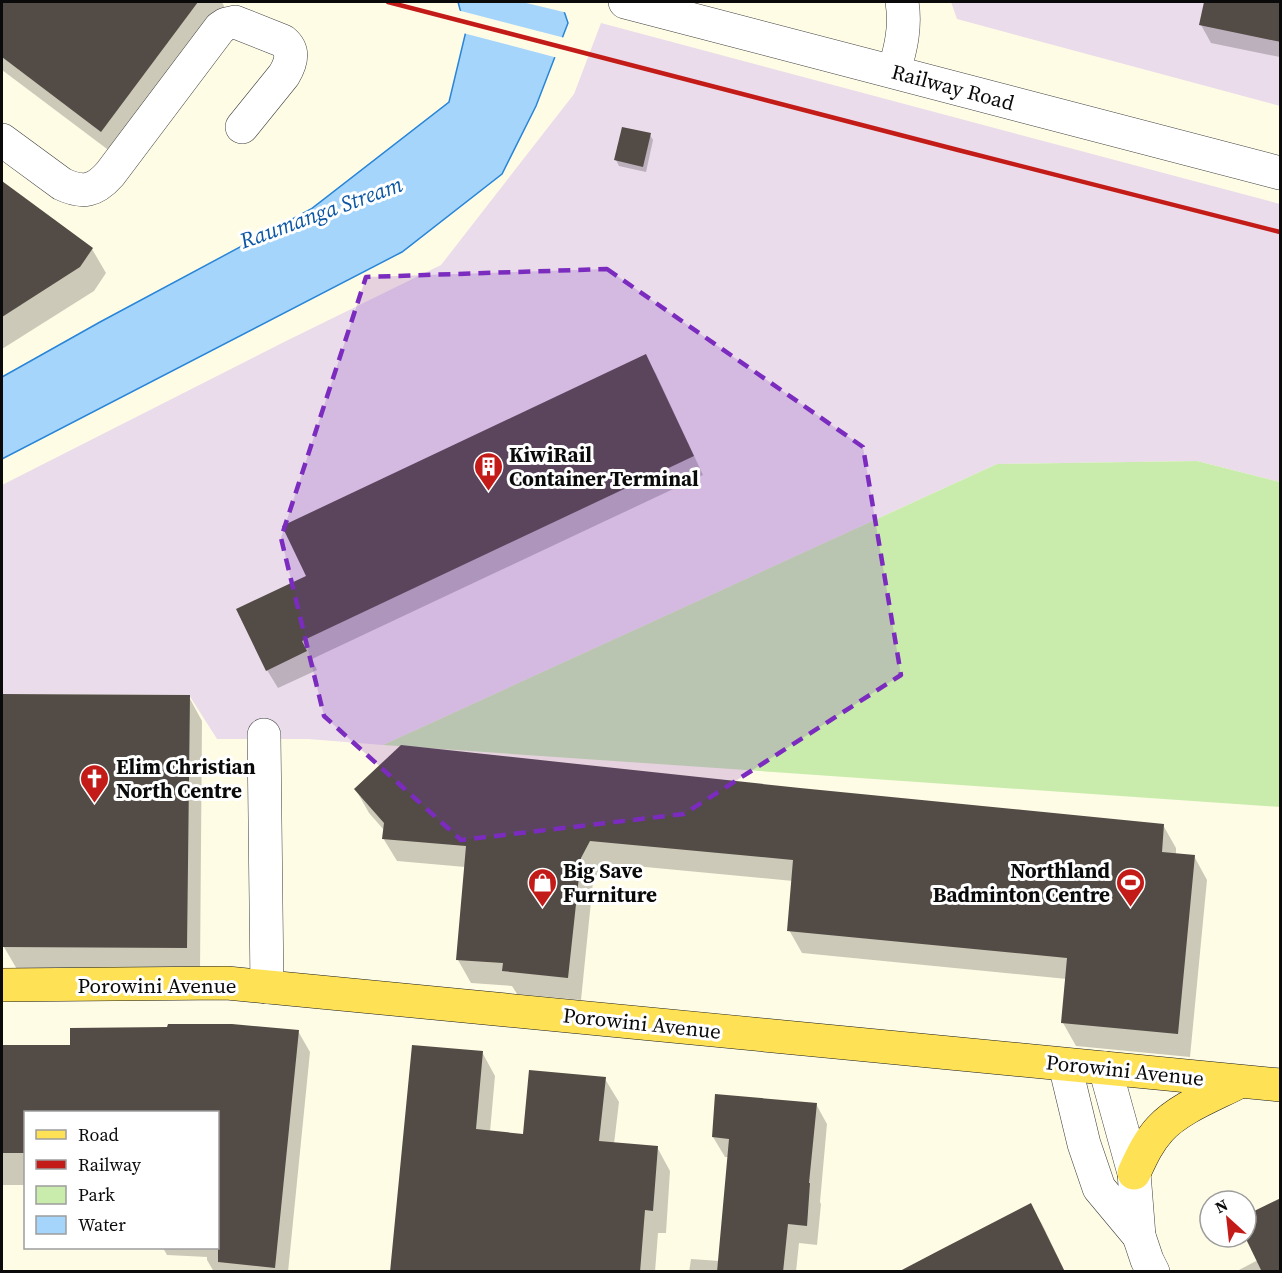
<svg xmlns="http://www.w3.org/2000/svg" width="1282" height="1273" viewBox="0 0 1282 1273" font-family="'Source Serif 4',serif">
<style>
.industrial{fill:#eadcea}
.green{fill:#c9ecad}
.water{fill:#a6d5fb;stroke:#2885d8;stroke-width:1.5}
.pier{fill:#fffce6}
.shadow{fill:#0003}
.building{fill:#534b45}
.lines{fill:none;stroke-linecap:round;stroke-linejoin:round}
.minor-casing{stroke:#3d3d3d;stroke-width:34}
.major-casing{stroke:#1b1b1b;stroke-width:34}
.minor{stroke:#fff;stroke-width:33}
.major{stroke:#ffe156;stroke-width:33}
.rail{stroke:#c31c18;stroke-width:4.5}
.marked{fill:#7b2cbf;fill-opacity:0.2;stroke:#7b2cbf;stroke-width:4.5;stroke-dasharray:12 8;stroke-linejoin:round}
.labels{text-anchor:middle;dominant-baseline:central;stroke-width:6;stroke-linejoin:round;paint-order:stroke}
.street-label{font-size:21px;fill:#0a0a0a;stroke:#fff}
.poi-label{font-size:21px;font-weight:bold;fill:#0a0a0a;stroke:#fff;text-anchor:start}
.water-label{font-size:22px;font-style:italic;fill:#0b56a3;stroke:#fff}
</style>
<rect width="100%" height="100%" fill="#fffce6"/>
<g class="industrial">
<path d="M951,2H1280V106L957,19Z"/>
<path d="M601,23L1280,204V482L1197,461L997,464L383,745L308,739H217L189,695L2,694V485L284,342L441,265L574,94Z"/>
</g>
<path class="green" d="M1197,461L1280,482V807L383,745L997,464Z"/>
<path class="water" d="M458,2H561L568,23L536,106L502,174L402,252L2,459V377L100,322L311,209L449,102L466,31Z"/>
<g class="pier">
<path d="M522,2H564L568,13Z"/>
<path d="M457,10L565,38L558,58L463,33V31Z"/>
</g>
<g class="shadow">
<path d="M2,2H222L225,8L115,155L2,70Z"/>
<path d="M1206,2H1280V57L1211,43L1201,25Z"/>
<path d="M650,135L653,140L646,172L619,166L616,160Z"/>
<path d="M2,183L92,249L106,273L94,291L2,349Z"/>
<path d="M645,356L656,374L703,475L312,659L317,670L278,688L267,670L308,577Z"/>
<path d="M2,696L189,697L202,721L200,972L18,971L4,947V933H2Z"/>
<path d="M356,790H800L1163,825L1176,848V855L1194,856L1207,880L1190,1057L1076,1046L1063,1023L1067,979L802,953L789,930L793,881L603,863L593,882L581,1000L517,994L512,986L471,983L458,960L465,867L397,861L383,838L384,830L369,813Z"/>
<path d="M298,1031L310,1052L288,1272H214L207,1260V1257L167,1255L163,1248H218V1112H26V1174H24V1185H2V1047L72,1046Z"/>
<path d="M482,1052L495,1076L490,1132L524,1136L605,1079L619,1102L614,1144L657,1147L670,1171L666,1233H658L655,1272H392Z"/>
<path d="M816,1104L827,1124L820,1202L821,1204L817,1245L799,1243L796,1272H689L691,1259L720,1261L729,1157H725L713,1137Z"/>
<path d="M1031,1205L1043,1226L1065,1272H901Z"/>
<path d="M1246,1217L1280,1272H1235L1258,1260L1246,1235Z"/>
</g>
<g class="building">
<path d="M2,2H198L101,132L2,57Z"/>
<path d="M1204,2H1281V42L1199,25Z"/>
<path d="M622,127L651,133L643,167L614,160Z"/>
<path d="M2,181L93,248L80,267L2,317Z"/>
<path d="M646,354L694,456L302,641L307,651L266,671L236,609L306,576L282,526Z"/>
<path d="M2,694L190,695L187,948L3,947V910H2Z"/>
<path d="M401,745L800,788L1164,824L1162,852L1195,855L1178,1034L1061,1023L1067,958L787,931L793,860L590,841L581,858L568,978L502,971L503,963L456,960L466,846L382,839L384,823L354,789Z"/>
<path d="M168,1024H232L299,1030L275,1268L218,1262V1113H26V1153H2V1045H70V1028L167,1027Z"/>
<path d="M412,1045L483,1051L476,1129L523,1134L529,1070L606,1077L599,1141L658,1146L653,1211L645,1210L640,1272H390Z"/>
<path d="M715,1094L817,1103L809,1183H810L807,1226L788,1224L783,1272H717L729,1139L712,1137Z"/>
<path d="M1281,1198V1272H1262L1246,1239V1215Z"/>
<path d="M1031,1203L1065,1272H898L940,1250Z"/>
</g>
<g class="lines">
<defs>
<g id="minor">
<path d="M625,2C844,58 1062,117 1280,173"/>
<path d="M894,71C901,48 906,26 902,2"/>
<path d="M2,140L62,184C83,194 95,191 110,174L220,28L226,24L235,22L283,41C295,51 291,63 284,75L242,127"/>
<path d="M264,735L267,987"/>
<path d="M1065,1065L1084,1144L1099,1188L1139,1236"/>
<path d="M1105,1068L1134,1173L1139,1236L1147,1260L1153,1272"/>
</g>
<g id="major">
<path d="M2,985L227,983L1280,1085"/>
<path d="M1134,1173C1141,1158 1148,1142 1160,1129C1179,1108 1214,1095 1239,1082"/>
</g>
</defs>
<use href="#minor" class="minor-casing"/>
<use href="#major" class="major-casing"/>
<use href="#minor" class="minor"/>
<use href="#major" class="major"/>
<path class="rail" d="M388,2L958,150L1280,232"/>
</g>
<path class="marked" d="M607,269L863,447L901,675L684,814L461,840L324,716L281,538L366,277Z"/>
<defs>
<symbol id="building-pin" viewBox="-11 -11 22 30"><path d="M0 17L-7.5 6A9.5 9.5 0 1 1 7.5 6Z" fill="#c31c18" stroke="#fff"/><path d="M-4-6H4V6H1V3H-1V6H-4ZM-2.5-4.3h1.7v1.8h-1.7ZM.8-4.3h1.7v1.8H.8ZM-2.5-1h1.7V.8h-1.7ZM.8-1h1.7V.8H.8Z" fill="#fff"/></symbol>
<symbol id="church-pin" viewBox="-11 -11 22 30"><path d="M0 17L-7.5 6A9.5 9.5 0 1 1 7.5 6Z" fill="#c31c18" stroke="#fff"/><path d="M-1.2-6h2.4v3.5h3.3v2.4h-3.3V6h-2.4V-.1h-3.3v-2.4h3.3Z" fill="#fff"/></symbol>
<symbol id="shop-pin" viewBox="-11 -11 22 30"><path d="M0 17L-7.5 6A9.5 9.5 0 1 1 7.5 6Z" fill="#c31c18" stroke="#fff"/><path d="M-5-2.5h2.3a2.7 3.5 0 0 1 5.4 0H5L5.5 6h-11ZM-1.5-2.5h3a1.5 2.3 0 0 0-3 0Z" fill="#fff"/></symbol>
<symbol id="stadium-pin" viewBox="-11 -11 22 30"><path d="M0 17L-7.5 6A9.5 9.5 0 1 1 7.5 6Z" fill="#c31c18" stroke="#fff"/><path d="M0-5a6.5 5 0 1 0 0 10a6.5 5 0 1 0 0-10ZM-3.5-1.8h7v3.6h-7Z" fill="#fff"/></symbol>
</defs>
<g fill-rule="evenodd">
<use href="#building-pin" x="472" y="450" width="33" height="45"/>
<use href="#church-pin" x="78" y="762" width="33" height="45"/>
<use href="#shop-pin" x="526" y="866" width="33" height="45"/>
<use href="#stadium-pin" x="1114" y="866" width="33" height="45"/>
</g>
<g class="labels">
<g class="street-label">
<text transform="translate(953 87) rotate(15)">Railway Road</text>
<text x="157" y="985">Porowini Avenue</text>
<text transform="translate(642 1023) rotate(6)">Porowini Avenue</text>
<text transform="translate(1125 1070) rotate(6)">Porowini Avenue</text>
</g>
<g class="poi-label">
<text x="509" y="454">KiwiRail<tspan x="509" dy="24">Container Terminal</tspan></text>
<text x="116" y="766">Elim Christian<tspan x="116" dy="24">North Centre</tspan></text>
<text x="563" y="870">Big Save<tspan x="563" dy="24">Furniture</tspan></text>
<text x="1110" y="870" text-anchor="end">Northland<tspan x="1110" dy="24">Badminton Centre</tspan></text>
</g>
<g class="water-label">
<text transform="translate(321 212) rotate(-20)">Raumanga Stream</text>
</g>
</g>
<rect width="1282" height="1273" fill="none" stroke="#0a0a0a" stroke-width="6"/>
<rect x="24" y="1111" width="195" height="138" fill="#ffffff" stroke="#9d9d9d" stroke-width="1.5"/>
<rect x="36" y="1130" width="30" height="9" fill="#ffe156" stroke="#9d9d9d" stroke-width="1.5"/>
<text x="78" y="1141" font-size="18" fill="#0a0a0a">Road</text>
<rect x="36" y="1160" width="30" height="9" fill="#c31c18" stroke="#9d9d9d" stroke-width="1.5"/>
<text x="78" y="1171" font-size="18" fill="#0a0a0a">Railway</text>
<rect x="36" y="1186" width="30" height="18" fill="#c9ecad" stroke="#9d9d9d" stroke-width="1.5"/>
<text x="78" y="1201" font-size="18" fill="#0a0a0a">Park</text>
<rect x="36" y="1216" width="30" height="18" fill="#a6d5fb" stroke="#9d9d9d" stroke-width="1.5"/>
<text x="78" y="1231" font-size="18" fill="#0a0a0a">Water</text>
<g transform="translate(1228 1219) rotate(333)"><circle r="28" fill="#ffffff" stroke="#9d9d9d" stroke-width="1.5"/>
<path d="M0-4.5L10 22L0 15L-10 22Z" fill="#c31c18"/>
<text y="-9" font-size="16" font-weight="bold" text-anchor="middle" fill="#0a0a0a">N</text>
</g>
</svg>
